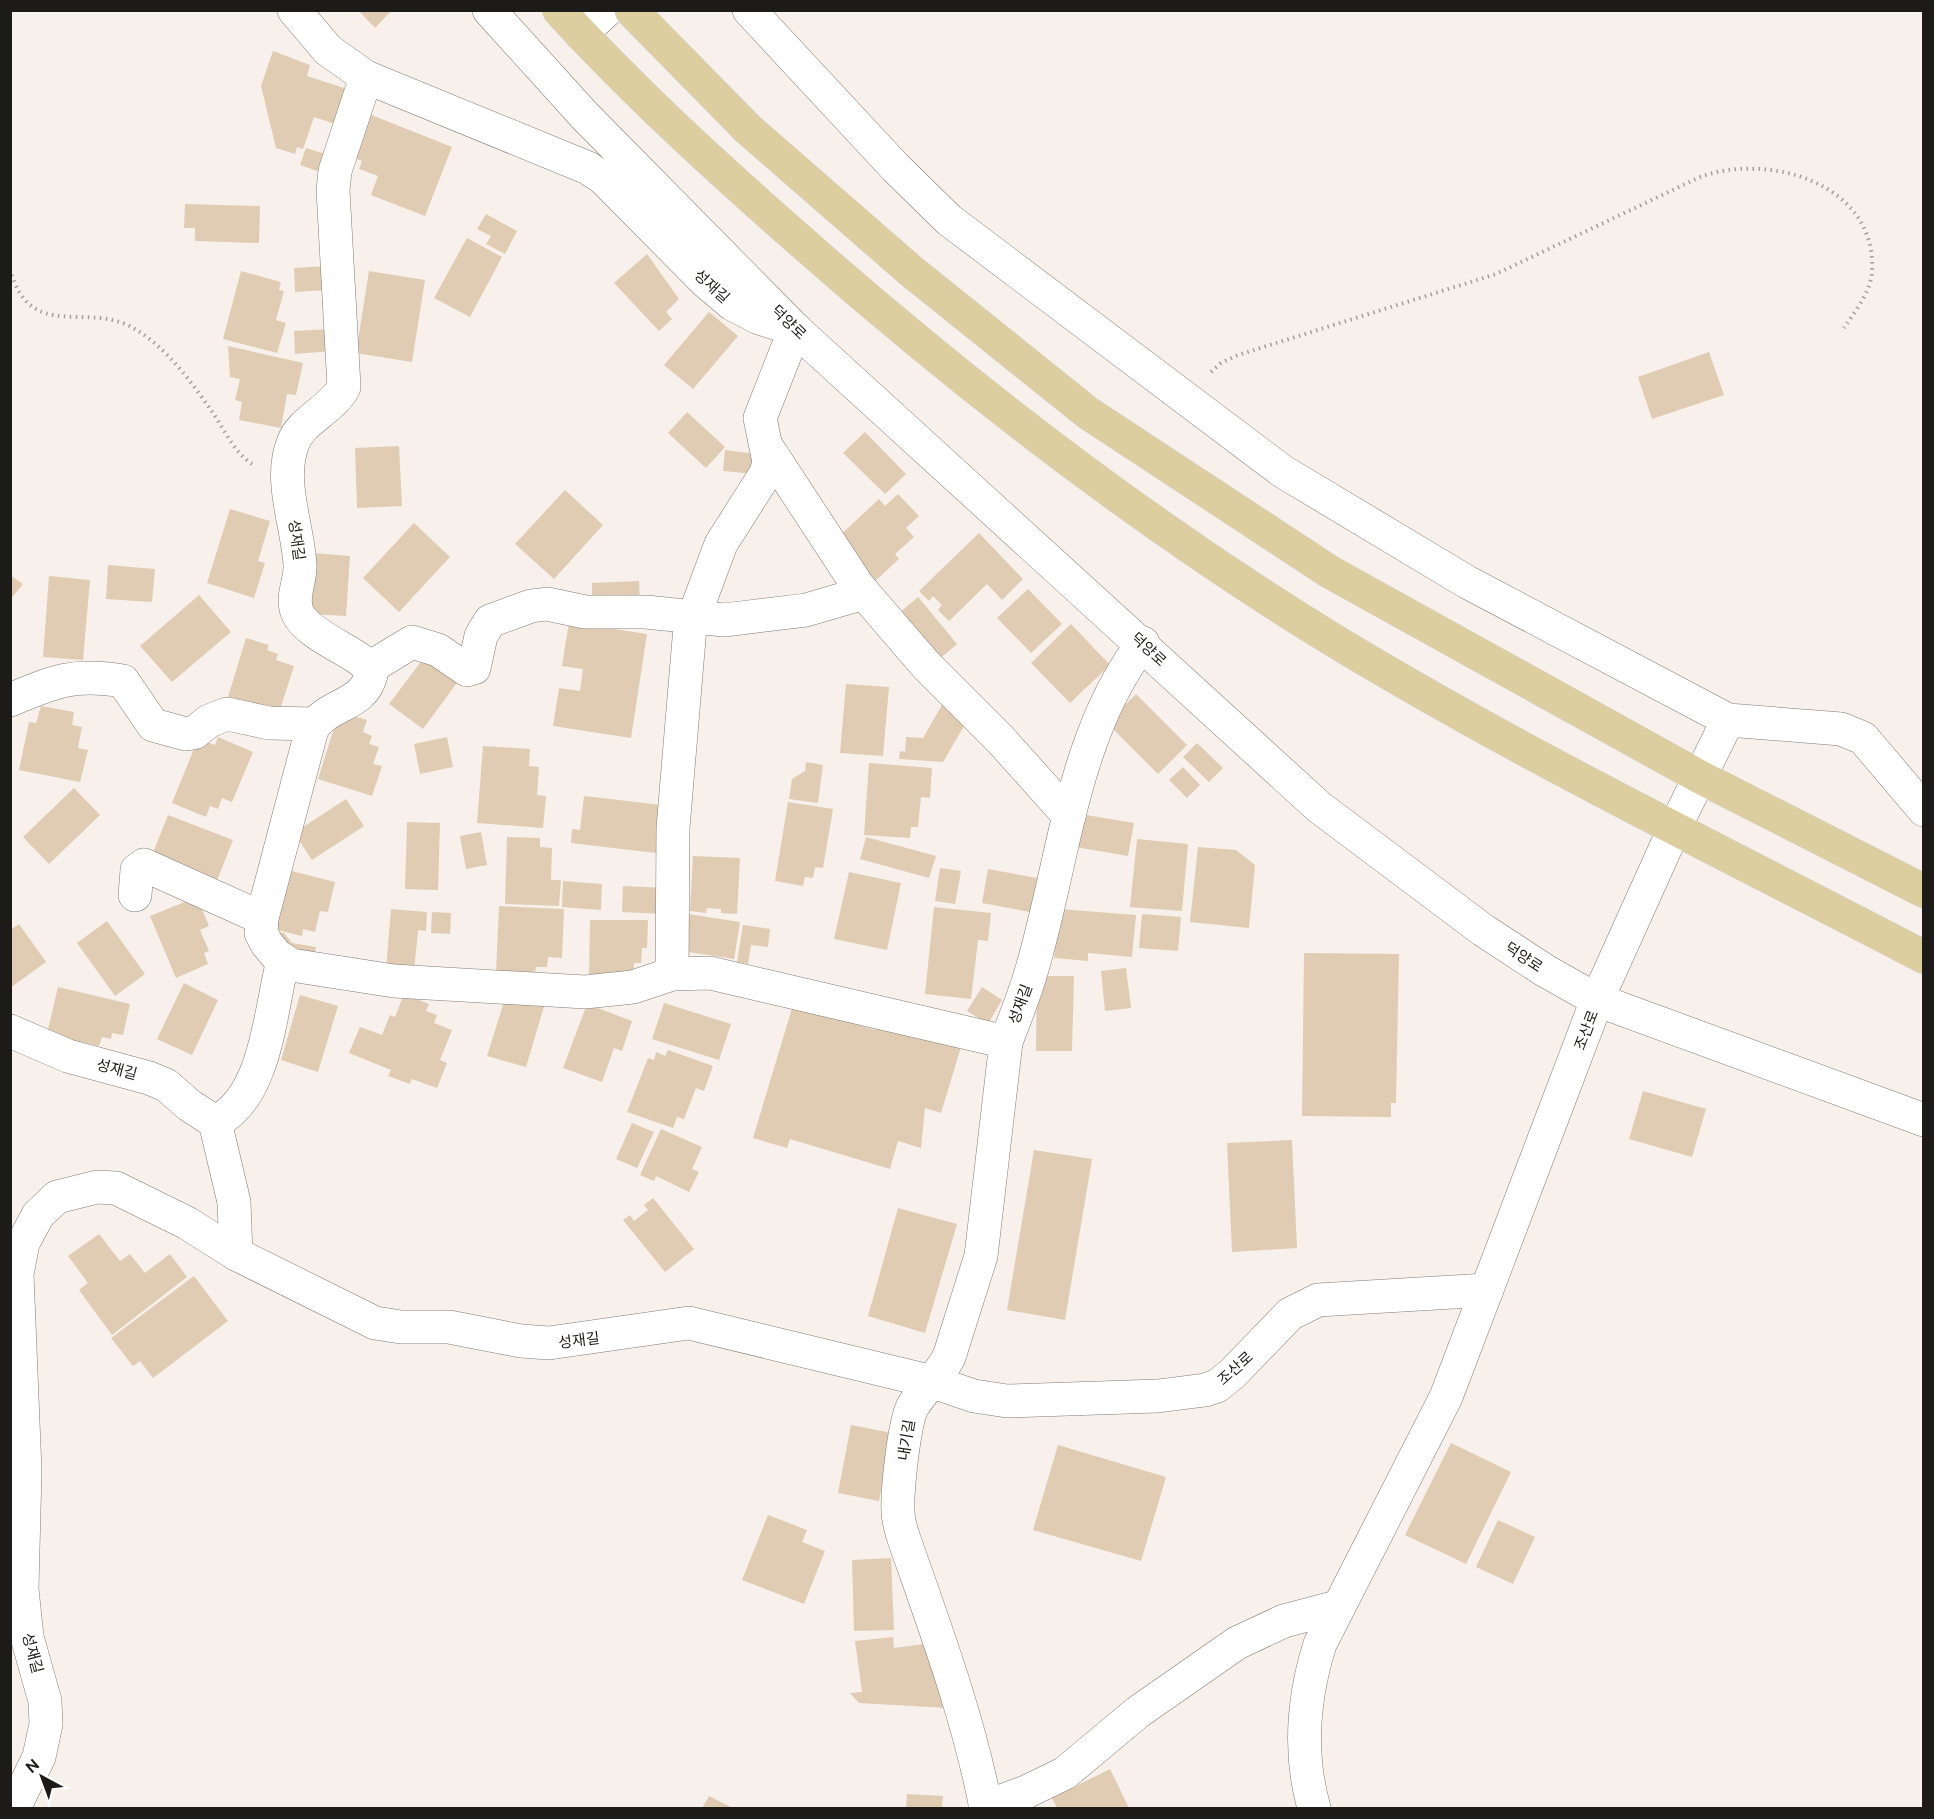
<svg xmlns="http://www.w3.org/2000/svg" width="1934" height="1819" viewBox="0 0 1934 1819" font-family="Ubuntu,'Noto Sans KR',sans-serif">
<style>
.building{fill:#dfccb3}
.lines{fill:none;stroke-linecap:round;stroke-linejoin:round}
.minor-casing{stroke:#817b76;stroke-width:34}
.major-casing{stroke:#d2d1d1;stroke-width:34}
.path{stroke:#a49f9a;stroke-width:4;stroke-dasharray:1.5 4.5;stroke-linecap:butt}
.minor{stroke:#fff;stroke-width:33}
.major{stroke:#dcce9f;stroke-width:33}
.labels{text-anchor:middle;dominant-baseline:central;stroke-width:6;stroke-linejoin:round;paint-order:stroke}
.street-label{font-size:15px;fill:#1d1b18;stroke:#fff}
</style>
<rect width="100%" height="100%" fill="#f8f1eb"/>
<g class="building">
<path d="M358,10H392L375,28Z"/>
<path d="M273,51L310,65L307,76L350,90L338,125L314,117L303,149L297,147L295,154L276,148L261,86Z"/>
<path d="M369,114L452,147L425,216L371,195L378,176L359,169L362,161L352,157Z"/>
<path d="M306,148L329,155L323,173L300,165Z"/>
<path d="M185,204L260,206L259,243L195,241V228H184Z"/>
<path d="M486,214L517,231L505,254L486,244L491,236L477,229Z"/>
<path d="M467,238L502,257L470,317L434,298Z"/>
<path d="M647,254L679,299L666,312L672,319L659,331L614,283Z"/>
<path d="M326,266L327,290L295,292L294,268Z"/>
<path d="M241,271L281,282L279,290L284,291L276,320L286,323L277,353L223,339Z"/>
<path d="M369,271L425,280L412,362L356,353Z"/>
<path d="M709,312L738,336L693,389L664,365Z"/>
<path d="M331,329L332,351L295,354L294,331Z"/>
<path d="M228,346L303,363L296,395L287,394L281,428L239,420L242,402L235,400L240,379L230,377Z"/>
<path d="M1709,352L1724,395L1652,419L1638,377Z"/>
<path d="M687,412L725,447L706,468L668,433Z"/>
<path d="M865,432L906,474L885,494L843,453Z"/>
<path d="M399,446L402,506L357,508L355,448Z"/>
<path d="M725,450L757,454L755,474L723,471Z"/>
<path d="M565,490L603,525L554,579L515,544Z"/>
<path d="M898,494L919,516L906,528L914,537L895,554L899,559L873,583L834,541L879,499L885,506Z"/>
<path d="M230,509L270,521L258,561L265,563L254,598L207,583Z"/>
<path d="M414,523L450,557L399,612L363,578Z"/>
<path d="M979,533L1023,579L1002,600L987,584L949,621L938,610L942,605L933,596L929,601L919,591Z"/>
<path d="M313,553L350,556L346,616L309,614Z"/>
<path d="M108,565L155,569L152,602L106,599Z"/>
<path d="M10,575L23,584L10,600Z"/>
<path d="M49,576L90,580L83,660L43,657Z"/>
<path d="M639,581L640,602L592,604V583Z"/>
<path d="M1028,589L1062,624L1031,653L997,618Z"/>
<path d="M199,595L231,632L172,682L140,646Z"/>
<path d="M918,597L957,644L936,662L897,615Z"/>
<path d="M569,622L647,634L631,738L553,726L559,688L580,691L583,669L562,666Z"/>
<path d="M1071,624L1110,665L1070,703L1031,663Z"/>
<path d="M246,638L269,645L267,650L278,654L276,660L294,666L279,713L228,697Z"/>
<path d="M426,655L459,680L423,729L389,704Z"/>
<path d="M846,684L889,687L883,756L840,753Z"/>
<path d="M1136,694L1187,745L1158,774L1107,723Z"/>
<path d="M942,705L967,721L943,762L899,759L900,751L905,752L906,737L923,738Z"/>
<path d="M41,706L74,712L72,725L82,727L78,748L88,750L80,782L19,770L29,722L36,723Z"/>
<path d="M339,712L367,720L363,732L372,736L369,744L379,747L373,764L382,766L372,796L318,779Z"/>
<path d="M218,737L253,752L232,802L222,798L218,809L210,806L206,817L172,803L198,739L215,745Z"/>
<path d="M447,737L453,767L420,774L414,744Z"/>
<path d="M1197,743L1223,768L1209,782L1183,757Z"/>
<path d="M483,746L530,749L529,766L539,767L537,795L546,796L543,828L477,823Z"/>
<path d="M806,762L823,765L818,803L789,799L792,779L805,771Z"/>
<path d="M869,763L932,768L930,798L921,797L918,827H911L910,838L864,835Z"/>
<path d="M1183,767L1200,785L1187,798L1169,780Z"/>
<path d="M74,788L100,815L49,864L23,837Z"/>
<path d="M584,796L662,805L656,853L571,843L572,829L580,830Z"/>
<path d="M346,799L364,826L312,860L294,833Z"/>
<path d="M788,802L833,809L823,868L815,867L813,878L805,877L803,886L775,881Z"/>
<path d="M1080,814L1134,823L1128,856L1075,847Z"/>
<path d="M168,815L233,840L216,883L151,858Z"/>
<path d="M407,822L440,823L438,890L405,889Z"/>
<path d="M481,832L487,865L466,869L460,836Z"/>
<path d="M507,837L540,838V847L552,848L551,880H561L559,906L505,904Z"/>
<path d="M866,837L936,856L929,878L860,859Z"/>
<path d="M1137,839L1188,844L1182,911L1130,907Z"/>
<path d="M1198,847L1236,850L1255,865L1249,928L1190,922Z"/>
<path d="M693,856L740,858L737,914L721,913V909L707,908L706,913L690,911Z"/>
<path d="M940,868L961,871L955,904L935,901Z"/>
<path d="M284,869L335,882L328,912L320,911L315,932L303,929L302,936L273,929Z"/>
<path d="M988,869L1037,878L1030,912L982,903Z"/>
<path d="M849,872L901,883L887,950L834,939Z"/>
<path d="M563,881L602,884L601,910L562,907Z"/>
<path d="M623,886L665,888L663,914L622,912Z"/>
<path d="M197,897L209,926L200,930L209,951L204,953L208,964L176,978L150,916Z"/>
<path d="M499,906L564,909L562,958L548,957L547,967H536L535,975L496,973Z"/>
<path d="M934,907L991,913L988,941L978,940L971,999L925,994Z"/>
<path d="M391,909L427,912L426,931L418,930L414,972L386,969Z"/>
<path d="M1059,909L1136,915L1132,957L1088,953V961L1054,958Z"/>
<path d="M432,912L451,913L450,934L431,933Z"/>
<path d="M688,914L740,922L734,959L682,951Z"/>
<path d="M1142,914L1181,917L1178,951L1139,948Z"/>
<path d="M590,920H648L647,948H642L641,963H634V972L589,978Z"/>
<path d="M107,921L145,974L115,996L77,943Z"/>
<path d="M19,924L46,962L10,988V930Z"/>
<path d="M743,925L770,929L768,947L751,945L748,964L737,962Z"/>
<path d="M271,931L284,933L292,943L316,947L313,959L290,955Z"/>
<path d="M1304,953L1399,954L1396,1103H1391V1117L1302,1116Z"/>
<path d="M1126,968L1131,1008L1105,1011L1101,971Z"/>
<path d="M1037,976H1074L1072,1051H1036Z"/>
<path d="M184,983L218,1000L192,1055L157,1039Z"/>
<path d="M58,987L130,1004L123,1035L112,1033L111,1039L102,1037L99,1046L47,1034Z"/>
<path d="M982,987L1002,1000L988,1024L967,1011Z"/>
<path d="M507,992L545,1003L526,1067L487,1056Z"/>
<path d="M404,994L429,1004L426,1011L437,1015L434,1023L452,1030L440,1060L447,1063L437,1088L412,1079L410,1084L388,1076L391,1070L349,1053L360,1027L382,1035L390,1015L395,1017Z"/>
<path d="M300,995L338,1006L318,1072L281,1060Z"/>
<path d="M664,1003L731,1024L719,1060L652,1039Z"/>
<path d="M587,1004L632,1021L622,1051L614,1048L602,1082L563,1068Z"/>
<path d="M793,1005L875,1030L877,1022L961,1047L941,1113L925,1108L921,1148L898,1141L890,1169L790,1139L787,1148L753,1138Z"/>
<path d="M668,1050L713,1066L704,1091L696,1088L684,1119L677,1117L673,1128L627,1112L648,1058L654,1060L656,1052L665,1056Z"/>
<path d="M1643,1091L1706,1109L1692,1157L1629,1139Z"/>
<path d="M632,1123L654,1132L637,1168L616,1159Z"/>
<path d="M661,1129L702,1147L692,1169L699,1172L689,1192L656,1176L654,1181L640,1175Z"/>
<path d="M1292,1140L1297,1248L1232,1252L1227,1143Z"/>
<path d="M1034,1150L1092,1159L1065,1320L1007,1310Z"/>
<path d="M653,1198L694,1249L665,1272L623,1220L630,1215L634,1221L648,1210L644,1205Z"/>
<path d="M898,1208L957,1224L925,1333L868,1316Z"/>
<path d="M99,1234L120,1261L130,1254L145,1273L170,1254L187,1277L112,1335L79,1290L88,1283L68,1256Z"/>
<path d="M194,1276L228,1321L153,1378L140,1361L133,1366L111,1338Z"/>
<path d="M851,1425L892,1433L879,1501L838,1493Z"/>
<path d="M1451,1443L1511,1472L1466,1564L1405,1535Z"/>
<path d="M1058,1445L1166,1477L1141,1561L1033,1530Z"/>
<path d="M768,1515L807,1530L802,1542L825,1551L804,1604L742,1580Z"/>
<path d="M1498,1520L1535,1537L1513,1584L1476,1567Z"/>
<path d="M891,1558L894,1630L854,1631L852,1560Z"/>
<path d="M893,1637L894,1648L925,1644L947,1708L859,1703L850,1693L862,1692L855,1641Z"/>
<path d="M1110,1769L1129,1808H1057L1052,1798Z"/>
<path d="M907,1794L943,1796L942,1808H906Z"/>
<path d="M709,1796L733,1808H702Z"/>
</g>
<g class="lines">
<defs>
<g id="minor">
<path d="M294,10L328,50L366,77L588,168L603,178L706,282L732,304L759,318L788,327"/>
<path d="M489,10L584,115L795,329L1319,807L1483,930L1544,970L1597,1000L1924,1120"/>
<path d="M749,10L895,167L949,220L1282,471L1467,582L1728,720L1841,729L1863,738L1924,810"/>
<path d="M581,34L607,10"/>
<path d="M366,77L335,171L333,190L344,387C332,410 301,420 293,443C278,481 298,526 300,565C301,581 290,598 298,614C311,640 375,658 371,675C363,707 327,703 312,729L262,918L261,933L267,944L277,956L291,965L394,981L585,992L633,987L672,974L710,973L1006,1042C1015,1018 1025,994 1032,969C1064,861 1072,736 1143,643"/>
<path d="M767,447L858,586L925,664L1000,739L1069,816"/>
<path d="M371,667L412,642L438,650L467,670L474,668L481,636L490,621L531,606L547,604L585,612H646L724,620L806,610L864,593"/>
<path d="M10,700C55,681 73,673 123,681L153,725L186,734L194,733L209,721L227,714L269,723L315,724"/>
<path d="M135,895L137,870L144,865L262,918"/>
<path d="M672,974L673,828L690,627L721,544L766,473L769,462L760,418L795,329"/>
<path d="M10,1031L68,1056L149,1078L166,1085L189,1105L215,1122C267,1098 270,1009 283,961"/>
<path d="M215,1122L234,1202L236,1254"/>
<path d="M985,1807L1026,1792L1065,1773L1138,1712L1237,1643L1284,1621L1337,1607"/>
<path d="M14,1808L39,1757L46,1724L45,1701L27,1637L22,1589L25,1471L17,1274L23,1243L38,1215L57,1197L97,1187L116,1188L187,1223L236,1254L375,1323L401,1327H449L521,1341L549,1343L689,1323L933,1382L974,1396L1007,1401L1158,1396L1205,1390L1217,1386L1232,1374L1290,1314L1318,1300L1487,1290"/>
<path d="M986,1808C968,1715 935,1628 904,1539C901,1530 898,1521 898,1511C897,1491 904,1422 913,1406C924,1388 939,1376 949,1357L981,1256L1006,1042"/>
<path d="M1314,1808C1299,1755 1303,1698 1320,1644L1446,1397L1597,1000L1675,827L1728,720"/>
</g>
<g id="major">
<path d="M559,10C633,91 714,165 796,237C961,383 1137,519 1325,635C1518,753 1723,852 1924,957"/>
<path d="M631,10L748,129L911,271L1088,413L1330,572L1700,777L1924,891"/>
</g>
</defs>
<use href="#minor" class="minor-casing"/>
<use href="#major" class="major-casing"/>
<g class="path">
<path d="M10,269C30,344 88,300 135,329C166,347 193,384 213,413C225,431 234,452 252,464"/>
<path d="M1211,372L1221,363L1238,355L1496,274L1700,177C1768,152 1877,183 1872,271C1871,292 1855,311 1844,328"/>
</g>
<use href="#minor" class="minor"/>
<use href="#major" class="major"/>
</g>
<g class="labels">
<g class="street-label">
<text transform="translate(712 286) rotate(42)">성재길</text>
<text transform="translate(789 322) rotate(44)">덕양로</text>
<text transform="translate(297 540) rotate(82)">성재길</text>
<text transform="translate(1149 649) rotate(43)">덕양로</text>
<text transform="translate(1524 957) rotate(33)">덕양로</text>
<text transform="translate(1020 1004) rotate(-70)">성재길</text>
<text transform="translate(1586 1030) rotate(-69)">조산로</text>
<text transform="translate(117 1069) rotate(15)">성재길</text>
<text transform="translate(579 1340) rotate(-7)">성재길</text>
<text transform="translate(1235 1368) rotate(-42)">조산로</text>
<text transform="translate(906 1440) rotate(-81)">내기길</text>
<text transform="translate(33 1653) rotate(75)">성재길</text>
</g>
</g>
<rect width="1934" height="1819" fill="none" stroke="#1d1b18" stroke-width="24"/>
<g transform="translate(42 1777) rotate(319)" stroke="#ffffff" stroke-width="4.5" paint-order="stroke">
<path d="M0-4.5L10 22L0 15L-10 22Z" fill="#1d1b18"/>
<text y="-9" font-size="16" font-weight="bold" text-anchor="middle" fill="#1d1b18">N</text>
</g>
</svg>
